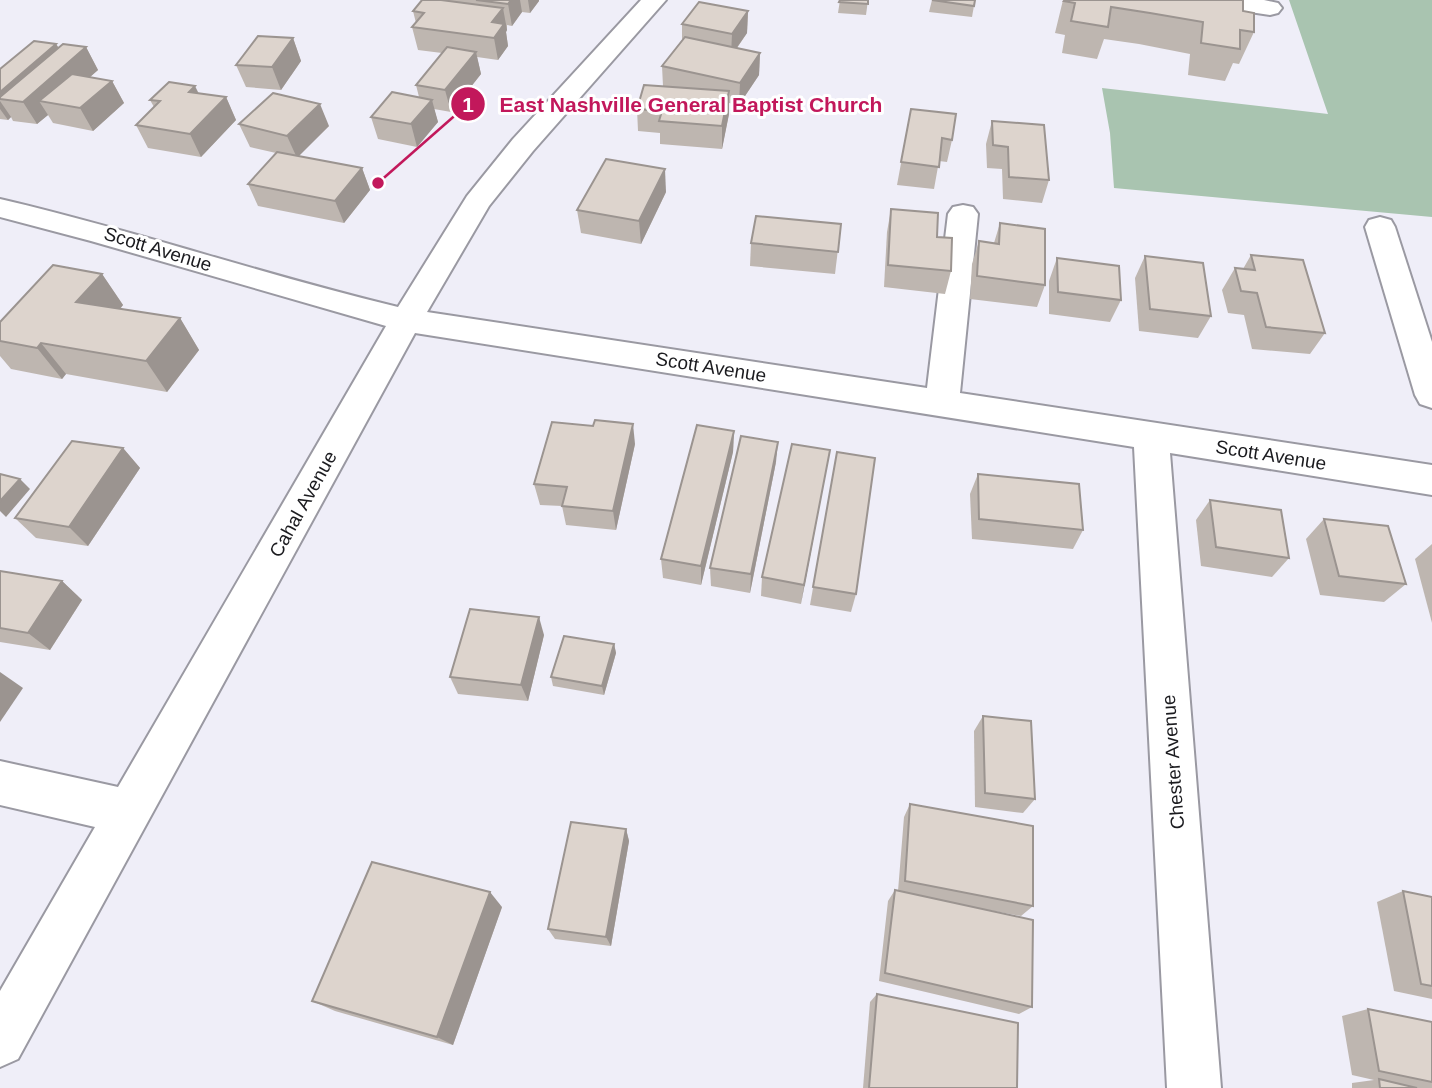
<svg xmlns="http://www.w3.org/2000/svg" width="1432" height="1088" viewBox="0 0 1432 1088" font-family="Arial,sans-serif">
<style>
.green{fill:#a9c4b0}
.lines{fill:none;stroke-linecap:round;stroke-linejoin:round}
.minor-casing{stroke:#9a99a2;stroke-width:4}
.minor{fill:#fff;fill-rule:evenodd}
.wall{fill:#beb6b0}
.shaded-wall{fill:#9b9490}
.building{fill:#ddd4cd;stroke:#9b9490;stroke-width:2}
.labels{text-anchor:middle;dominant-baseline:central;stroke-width:6;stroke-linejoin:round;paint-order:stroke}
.street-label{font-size:19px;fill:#1b1b1f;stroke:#fff}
.leader{fill:none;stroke:#c2185b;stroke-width:2.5}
.callout-dot{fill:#c2185b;stroke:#fff;stroke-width:2.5}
.mark-label{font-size:21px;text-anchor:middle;font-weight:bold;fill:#fff}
.callout-label{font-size:21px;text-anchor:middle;font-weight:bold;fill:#c2185b;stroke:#fff;stroke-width:6;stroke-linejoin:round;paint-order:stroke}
</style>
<rect width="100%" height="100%" fill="#efeef8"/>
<path class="green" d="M1289,0H1432V217L1114,188L1110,133L1102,88L1328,114Z"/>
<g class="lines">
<defs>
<g id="minor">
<path d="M641,0H666L533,151L489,206L427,312L927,388L948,214L953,207L963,205L973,207L978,214L960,393L1432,465V495L1170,453L1221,1088H1167L1134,447L415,333L18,1059L0,1067V991L95,827L0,805V761L118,787L386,326L91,241L0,217V199C134,230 264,275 398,307L467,196L513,139Z"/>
<path d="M1204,0H1264L1278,3L1282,8L1278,13L1270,15L1216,7L1208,5Z"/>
<path d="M1380,217L1391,220L1395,227L1432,342V408L1420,404L1415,395L1365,227L1369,220Z"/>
</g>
</defs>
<use href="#minor" class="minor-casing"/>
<use href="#minor" class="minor"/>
</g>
<g class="wall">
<path d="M422,0H539V1L530,13L522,12L512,26L507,25V30L506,32L508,46L498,60L477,57L481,74L451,112L434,109L438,122L417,147L378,139L371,117L419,97L416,85L442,53L418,50L412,27L416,23L413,11Z"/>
<path d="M840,0H868L866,15L838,13Z"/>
<path d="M932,0H975L972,17L929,12Z"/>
<path d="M1063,0H1243V11L1254,32L1239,64L1233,63L1225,81L1188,75L1190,54L1139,44L1104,39L1097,59L1062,53L1065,35L1055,33Z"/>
<path d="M748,11L747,33L737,48L760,53L759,75L739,105L729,103V114L722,149L660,144V133L638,131L637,109L663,86L662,66L682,40V24Z"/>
<path d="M293,38L301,61L281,90L246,87L236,65Z"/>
<path d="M56,44L59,48L86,47L98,70L90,77L112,81L124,103L93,131L53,123L48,115L37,124L13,121L11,117L8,120L0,119V69Z"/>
<path d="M199,93L226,97L236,120L201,157L148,148L136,125L154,107L150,100Z"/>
<path d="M911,109L952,140L947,162L939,161L934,189L897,185Z"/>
<path d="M992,121L1049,180L1042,203L1003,199L1002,169L987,168L986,144Z"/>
<path d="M239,124L329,126L298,156L362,168L370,190L344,223L258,206L248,184L276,153L250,147Z"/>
<path d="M666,192L641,244L581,233L577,210Z"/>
<path d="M891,209L937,237L951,271L945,294L884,287L887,232Z"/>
<path d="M1000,223L1045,285L1037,307L970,299L972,264L979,241L994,243Z"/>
<path d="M841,224L835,274L750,266L751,243Z"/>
<path d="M1251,255L1325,333L1310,354L1252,349L1244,315L1228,313L1222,290L1235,268L1243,269Z"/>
<path d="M1145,256L1211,316L1198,338L1139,331L1135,278Z"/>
<path d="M1057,258L1121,300L1110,322L1049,314V281Z"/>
<path d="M102,274L123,305L120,309L180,318L199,350L167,392L66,374L62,379L11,369L0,356V322Z"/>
<path d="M734,431L733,452L701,585L663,578L661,559Z"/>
<path d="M635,444L616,530L566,525L562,506L540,505L534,484Z"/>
<path d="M123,448L140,468L88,546L36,538L15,518Z"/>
<path d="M830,450L801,604L761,596L762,577Z"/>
<path d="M837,452L856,594L851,612L810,605Z"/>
<path d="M776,462L750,593L711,586L710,568Z"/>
<path d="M978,474L1083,530L1073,549L972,539L970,494Z"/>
<path d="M1210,500L1289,558L1272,577L1201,566L1196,520Z"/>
<path d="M1324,519L1406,584L1384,602L1320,595L1306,539Z"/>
<path d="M1432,544V623L1415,559Z"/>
<path d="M0,571L62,581L82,600L50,650L0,642Z"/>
<path d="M544,635L528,701L458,694L450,677Z"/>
<path d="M614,644L616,653L604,695L553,686L551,677Z"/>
<path d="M983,716L1035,799L1023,813L975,807L974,731Z"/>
<path d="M910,804L1033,906L1021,916L967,906L1032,1007L1019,1014L879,981L888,901L895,890L898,891L904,817Z"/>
<path d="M626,829L629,841L611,946L555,939L548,929Z"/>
<path d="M1403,891L1432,897V999L1394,991L1377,902Z"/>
<path d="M502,907L453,1045L335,1011L312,1001Z"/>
<path d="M877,994L1017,1088H863L870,1002Z"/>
<path d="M1368,1009L1432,1022V1088H1352V1083L1374,1080L1352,1075L1342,1016Z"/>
</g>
<g class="shaded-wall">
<path d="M511,0H520L522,12L512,26L508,4Z"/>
<path d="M528,0H539V1L530,13Z"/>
<path d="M503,8L507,30L506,32L508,46L498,60L494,38L492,22Z"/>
<path d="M748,11L747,33L731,56L732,34Z"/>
<path d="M293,38L301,61L281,90L272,67Z"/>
<path d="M56,44L68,63L86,47L98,70L59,104L39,101L48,115L37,124L23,102L0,99V92Z"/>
<path d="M476,52L481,74L451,112L445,90Z"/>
<path d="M760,53L759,75L739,105L740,83Z"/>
<path d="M112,81L124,103L93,131L80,108Z"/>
<path d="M195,86L206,108L189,92Z"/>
<path d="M729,91V114L722,149V126Z"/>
<path d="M226,97L236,120L201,157L190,134Z"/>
<path d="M432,100L438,122L417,147L411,124Z"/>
<path d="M0,101L11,117L8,120L0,109Z"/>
<path d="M320,104L329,126L297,158L287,136Z"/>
<path d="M362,168L370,190L344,223L335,201Z"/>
<path d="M665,169L666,192L641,244L639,221Z"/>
<path d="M102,274L123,305L99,334L76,302Z"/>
<path d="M180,318L199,350L167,392L146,361Z"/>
<path d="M41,343L66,374L62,379L37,348Z"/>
<path d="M633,424L635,444L616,530L613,511Z"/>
<path d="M734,431L733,452L701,585V566Z"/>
<path d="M778,442L776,462L750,593L751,574Z"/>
<path d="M123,448L140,468L88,546L69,527Z"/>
<path d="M830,450L826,471L801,604L804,585Z"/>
<path d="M20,479L30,489L6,517L0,511V501Z"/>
<path d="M62,581L82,600L50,650L28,633Z"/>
<path d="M539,617L544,635L528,701L521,685Z"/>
<path d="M614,644L616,653L604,695L602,686Z"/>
<path d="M0,672L23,688L0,722Z"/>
<path d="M626,829L629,841L611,946L606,937Z"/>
<path d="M490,892L502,907L453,1045L437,1037Z"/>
</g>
<g class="building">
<path d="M422,0H441L503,8L492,22L504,24L494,38L412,27L424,13L413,11Z"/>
<path d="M476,0H511L508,4Z"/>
<path d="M840,0H868V4L839,2Z"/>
<path d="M932,0H975L974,6Z"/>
<path d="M1065,0H1243V11L1254,13V32L1240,30V49L1201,43L1203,22L1150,13L1111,7L1108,27L1071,21L1075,3L1064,1Z"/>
<path d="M699,2L748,11L732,34L682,24Z"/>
<path d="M258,36L293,38L272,67L236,65Z"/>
<path d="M685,37L760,53L740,83L662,66Z"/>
<path d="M34,41L56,44L0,92V69Z"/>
<path d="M63,44L86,47L23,102L0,99V97Z"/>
<path d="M447,47L476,52L445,90L416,85Z"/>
<path d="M72,74L112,81L80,108L39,101Z"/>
<path d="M169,82L195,86L189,92L226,97L190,134L136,125L160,101L150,100Z"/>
<path d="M644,85L729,91L722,126L659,121L662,111L637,109Z"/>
<path d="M392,92L432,100L411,124L371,117Z"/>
<path d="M273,93L320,104L287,136L239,124Z"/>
<path d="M911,109L956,114L952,140L942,138L939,167L901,162Z"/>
<path d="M992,121L1044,125L1049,180L1009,177L1008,147L993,145Z"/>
<path d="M277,152L362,168L335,201L248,184Z"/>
<path d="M606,159L665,169L639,221L577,210Z"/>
<path d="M891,209L938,213L937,237L952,238L951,271L888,265Z"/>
<path d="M756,216L841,224L838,252L751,243Z"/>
<path d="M1000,223L1045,229V285L977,276L979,241L999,244Z"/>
<path d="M1251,255L1303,260L1325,333L1266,327L1257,293L1241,291L1235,268L1255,270Z"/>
<path d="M1145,256L1203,263L1211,316L1150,309Z"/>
<path d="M1057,258L1119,266L1121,300L1058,292Z"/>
<path d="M53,265L102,274L76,302L180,318L146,361L41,343L37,348L0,341V322Z"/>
<path d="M595,420L633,424L613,511L562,506L567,487L534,484L552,422L593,426Z"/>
<path d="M697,425L734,431L701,566L661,559Z"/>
<path d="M741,436L778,442L751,574L710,568Z"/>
<path d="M72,441L123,448L69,527L15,518Z"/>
<path d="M792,444L830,450L804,585L762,577Z"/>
<path d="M837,452L875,458L856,594L813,587Z"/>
<path d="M0,474L20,479L0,501Z"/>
<path d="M978,474L1079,484L1083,530L979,519Z"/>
<path d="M1210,500L1281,510L1289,558L1216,547Z"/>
<path d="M1324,519L1388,526L1406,584L1339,576Z"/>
<path d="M0,571L62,581L28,633L0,628Z"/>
<path d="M470,609L539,617L521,685L450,677Z"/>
<path d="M564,636L614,644L602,686L551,677Z"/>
<path d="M983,716L1031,721L1035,799L985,793Z"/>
<path d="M910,804L1033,826V906L905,881Z"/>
<path d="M571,822L626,829L606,937L548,929Z"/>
<path d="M372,862L490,892L437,1037L312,1001Z"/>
<path d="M895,890L1033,920L1032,1007L885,973Z"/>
<path d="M1403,891L1432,897V986L1421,984Z"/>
<path d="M877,994L1018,1023L1017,1088H869Z"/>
<path d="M1368,1009L1432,1022V1082L1379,1071Z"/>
<path d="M1379,1079L1417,1088H1380Z"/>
</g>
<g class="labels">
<g class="street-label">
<text transform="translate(158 249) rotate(17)">Scott Avenue</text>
<text transform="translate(711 367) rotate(9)">Scott Avenue</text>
<text transform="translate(1271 455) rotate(9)">Scott Avenue</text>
<text transform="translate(303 504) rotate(-61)">Cahal Avenue</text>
<text transform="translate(1173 762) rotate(-94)">Chester Avenue</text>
</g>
</g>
<path class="leader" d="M378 183L468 104"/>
<g class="callout-dot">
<circle cx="378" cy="183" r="7"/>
<circle cx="468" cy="104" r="18"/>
</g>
<g class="mark-label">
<text x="468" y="112">1</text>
</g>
<g class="callout-label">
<text x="691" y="112">East Nashville General Baptist Church</text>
</g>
</svg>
